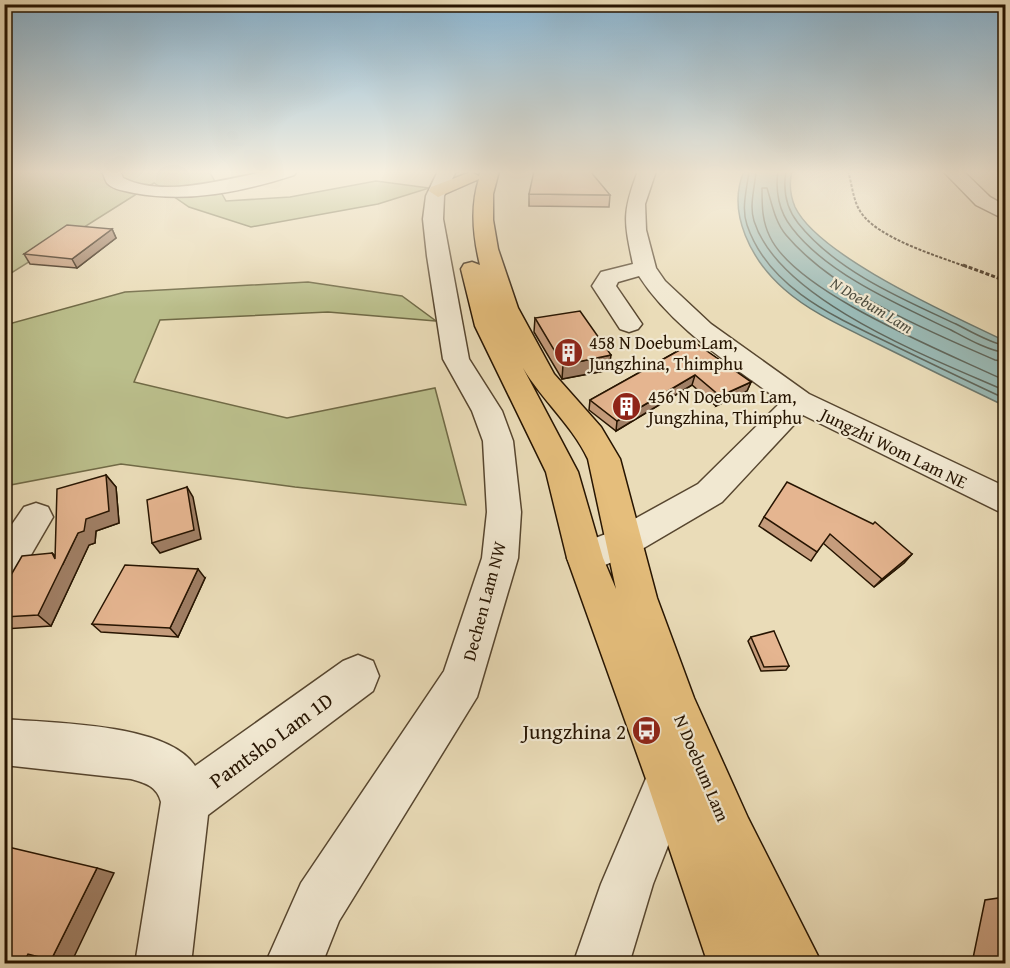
<svg xmlns="http://www.w3.org/2000/svg" width="1010" height="968" viewBox="0 0 1010 968" font-family="'Gentium Book Plus',serif">
<style>
.green{fill:#bbbf8c;stroke:#706a46;stroke-width:1.5}
.water{fill:#9abab6;stroke:#6c786e;stroke-width:1.5}
.lines{fill:none;stroke-linecap:round;stroke-linejoin:round}
.shore{stroke:#60675c;stroke-width:1.5}
.minor-casing{stroke:#57462f;stroke-width:3}
.major-casing{stroke:#261401;stroke-width:3}
.path-far1{stroke:#261401;stroke-width:2;stroke-dasharray:3 1.5;stroke-linecap:butt}
.path{stroke:#261401;stroke-width:3;stroke-dasharray:4 2;stroke-linecap:butt}
.minor{fill:#f1e8d1;fill-rule:evenodd}
.major{fill:#e5be7c;fill-rule:evenodd}
.wall{fill:#c59c7c;stroke:#261401;stroke-width:1.5}
.shaded-wall{fill:#a07f65;stroke:#261401;stroke-width:1.5}
.building{fill:#e5b590;stroke:#261401;stroke-width:1.5}
.labels{text-anchor:middle;dominant-baseline:central;stroke-width:4.5;stroke-linejoin:round;paint-order:stroke}
.far-water-label{font-size:16px;font-style:italic;fill:#4f4e40;stroke:#f1e8d1}
.poi-label{font-size:18px;fill:#261401;stroke:#f1e8d1;text-anchor:start}
.street-label{font-size:18px;fill:#261401;stroke:#f1e8d1}
.near-poi-label{font-size:21px;fill:#261401;stroke:#f1e8d1;text-anchor:end}
.near-street-label{font-size:21px;fill:#261401;stroke:#f1e8d1}
</style>
<rect width="100%" height="100%" fill="#eadcb8"/>
<filter id="stains"><feTurbulence type="fractalNoise" baseFrequency=".00333" numOctaves="4"/><feColorMatrix values="0 0 0 0 .2 0 0 0 0 .09 0 0 0 0 .02 0 0 0 .5 -.17"/></filter>
<radialGradient id="worn" r=".72"><stop offset=".6" stop-color="#630" stop-opacity="0"/><stop offset="1" stop-color="#630" stop-opacity=".3"/></radialGradient>
<g class="green">
<path d="M5,171H209L226,201L290,197L376,181L429,188L378,204L251,227L189,207L154,183L5,277Z"/>
<path d="M308,282L402,296L436,321L328,312L160,320L134,382L287,418L435,388L466,505L295,487L121,464L5,486V325L125,292Z"/>
</g>
<path class="water" d="M744,171H792C789,183 790,195 795,207C819,257 954,316 1005,341V406C963,386 920,365 878,344C846,328 811,313 784,289C752,261 726,213 744,171Z"/>
<g class="lines">
<g class="shore">
<path d="M749,171C747,189 741,208 747,225C769,290 838,318 895,346C932,364 969,382 1006,399"/>
<path d="M756,171C755,187 749,205 754,221C779,301 934,359 1006,391"/>
<path d="M778,171C775,191 779,212 792,228C827,274 899,305 951,330C968,339 987,350 1006,353"/>
<path d="M786,171C783,189 786,208 798,223C836,271 902,299 956,324C972,332 988,342 1006,346"/>
<path d="M1006,362L995,360C927,330 835,293 786,235C775,222 772,204 767,188H762C762,206 762,221 770,237C797,294 948,353 1006,381"/>
</g>
<defs>
<g id="minor">
<path d="M102,171H120L123,178C165,199 226,178 269,171C278,170 288,171 297,171L294,175C242,192 189,203 134,193C126,191 114,190 108,184C105,181 104,175 102,171Z"/>
<path d="M438,171H456L444,196L443,219L469,359L502,411L513,441L521,512L518,558L477,697L339,921L322,964H265L301,883L444,671L482,558L487,512L483,441L472,411L443,359L427,256L423,219L426,196Z"/>
<path d="M638,171H656L645,204L646,230L656,268L665,281L711,324L809,394L1006,487V515L803,415L722,502L637,552L585,573L572,569L567,558L572,547L611,532L698,484L781,402C733,365 673,329 639,276L618,282L616,286L642,324L638,329L629,332L620,329L592,286L601,272L633,264C624,221 622,213 638,171Z"/>
<path d="M943,171H963L990,197L1006,206V220L976,205Z"/>
<path d="M36,503L48,507L53,517L17,579L4,584V536L24,507Z"/>
<path d="M358,655L373,661L379,676L373,691L208,815L191,964H135L161,802C157,786 145,783 131,779L4,765V719C51,723 168,723 195,766L343,661Z"/>
<path d="M670,755L687,762L694,779L653,884L629,964H573L601,884L653,762Z"/>
</g>
<path id="major" d="M481,171H499L493,194V220L498,249L518,308L554,374L601,427L620,459L657,598L694,698L748,818L822,964H708L646,779L567,558L546,472L475,326L461,269L464,264L472,262L480,265C473,236 470,207 479,179L438,197L429,191L431,187L471,172L479,176ZM523,368C542,400 572,425 588,459L616,589L603,558L578,472Z"/>
</defs>
<use href="#minor" class="minor-casing"/>
<use href="#major" class="major-casing"/>
<path class="path-far1" d="M848,171C852,184 853,200 860,211C876,238 938,256 967,267"/>
<path class="path" d="M963,265L1006,281"/>
<use href="#minor" class="minor"/>
<use href="#major" class="major"/>
</g>
<g class="wall">
<path d="M529,194L610,195L609,207L529,206Z"/>
<path d="M112,229L116,238L77,268L30,264L24,254Z"/>
<path d="M535,318L609,370L562,379L534,332Z"/>
<path d="M694,342L751,382L747,391L716,406L692,385L616,431L589,410L590,400Z"/>
<path d="M106,475L116,487L119,523L96,531L95,543L89,545L51,626L4,629V587L52,553L55,556Z"/>
<path d="M764,517L912,554L904,563L874,587L823,543L811,561L759,526Z"/>
<path d="M205,578L178,637L101,632L92,624Z"/>
<path d="M751,637L789,666L786,670L761,671L748,641Z"/>
<path d="M1005,894V963H972L985,900L1005,897Z"/>
</g>
<g class="shaded-wall">
<path d="M112,229L116,238L77,268L72,259Z"/>
<path d="M611,355L609,370L562,379L563,365Z"/>
<path d="M695,375L692,385L616,431L617,421Z"/>
<path d="M751,382L747,391L716,406L720,396Z"/>
<path d="M106,475L116,487L119,523L96,531L95,543L89,545L51,626L38,615L55,559L52,553L63,564Z"/>
<path d="M187,487L193,497L201,539L160,553L152,543Z"/>
<path d="M912,554L904,563L874,587L882,579Z"/>
<path d="M198,569L205,578L178,637L170,628Z"/>
<path d="M97,868L114,873L72,961L51,960Z"/>
<path d="M28,954L50,956L46,963H23Z"/>
</g>
<g class="building">
<path d="M534,171H590L610,195L529,194Z"/>
<path d="M67,225L112,229L72,259L24,254Z"/>
<path d="M580,311L611,355L563,365L535,318Z"/>
<path d="M694,342L751,382L720,396L695,375L617,421L590,400Z"/>
<path d="M106,475L109,511L86,519L84,531L78,533L38,615L4,617V587L22,556L52,553L55,559L57,489Z"/>
<path d="M787,482L873,524L875,522L912,554L882,579L830,534L817,552L764,517Z"/>
<path d="M187,487L194,530L152,543L147,500Z"/>
<path d="M125,565L198,569L170,628L92,624Z"/>
<path d="M774,631L789,666L764,667L751,637Z"/>
<path d="M4,846L97,868L51,960L28,954L23,963H4Z"/>
<path d="M1005,939V963H1001Z"/>
</g>
<linearGradient id="sky" x2="0" y2="1"><stop stop-color="#89b6d4"/><stop offset="0.56" stop-color="#f6efdf"/><stop offset="1" stop-color="#f6efdf" stop-opacity="0"/></linearGradient>
<rect width="1010" height="307" fill="url(#sky)"/>
<defs>
<symbol id="building-disc" viewBox="-11 -11 22 22"><circle r="9.5" fill="#8f2418" stroke="#f1e8d1"/><path d="M-4-6H4V6H1V3H-1V6H-4ZM-2.5-4.3h1.7v1.8h-1.7ZM.8-4.3h1.7v1.8H.8ZM-2.5-1h1.7V.8h-1.7ZM.8-1h1.7V.8H.8Z" fill="#fff"/></symbol>
<symbol id="bus-disc" viewBox="-11 -11 22 22"><circle r="9.5" fill="#8f2418" stroke="#f1e8d1"/><path d="M-5-6H5V4H4V6H2V4H-2V6H-4V4H-5ZM-3.5-4V0h7V-4ZM-3.5 1.2v1.5H-2V1.2ZM2 1.2v1.5H3.5V1.2Z" fill="#fff"/></symbol>
</defs>
<g fill-rule="evenodd">
<use href="#building-disc" x="552" y="336" width="33" height="33"/>
<use href="#building-disc" x="610" y="390" width="33" height="33"/>
<use href="#bus-disc" x="630" y="714" width="33" height="33"/>
</g>
<g class="labels">
<g class="far-water-label">
<text transform="translate(872 305) rotate(31)">N Doebum Lam</text>
</g>
<g class="poi-label">
<text x="589" y="342">458 N Doebum Lam,<tspan x="589" dy="21">Jungzhina, Thimphu</tspan></text>
<text x="648" y="396">456 N Doebum Lam,<tspan x="648" dy="21">Jungzhina, Thimphu</tspan></text>
</g>
<g class="street-label">
<text transform="translate(894 448) rotate(26)">Jungzhi Wom Lam NE</text>
<text transform="translate(484 601) rotate(-75)">Dechen Lam NW</text>
<text transform="translate(702 768) rotate(67)">N Doebum Lam</text>
</g>
<g class="near-poi-label">
<text x="626" y="731">Jungzhina 2</text>
</g>
<g class="near-street-label">
<text transform="translate(271 740) rotate(-36)">Pamtsho Lam 1D</text>
</g>
</g>
<rect width="1010" height="968" fill="none" stroke="#eadcb8" stroke-width="24"/>
<rect x="6" y="6" width="998" height="956" fill="none" stroke="#261401" stroke-width="3"/>
<rect x="12" y="12" width="986" height="944" fill="none" stroke="#261401" stroke-width="1.5"/>
<rect width="100%" height="100%" filter="url(#stains)"/>
<rect width="100%" height="100%" fill="url(#worn)"/>
</svg>
